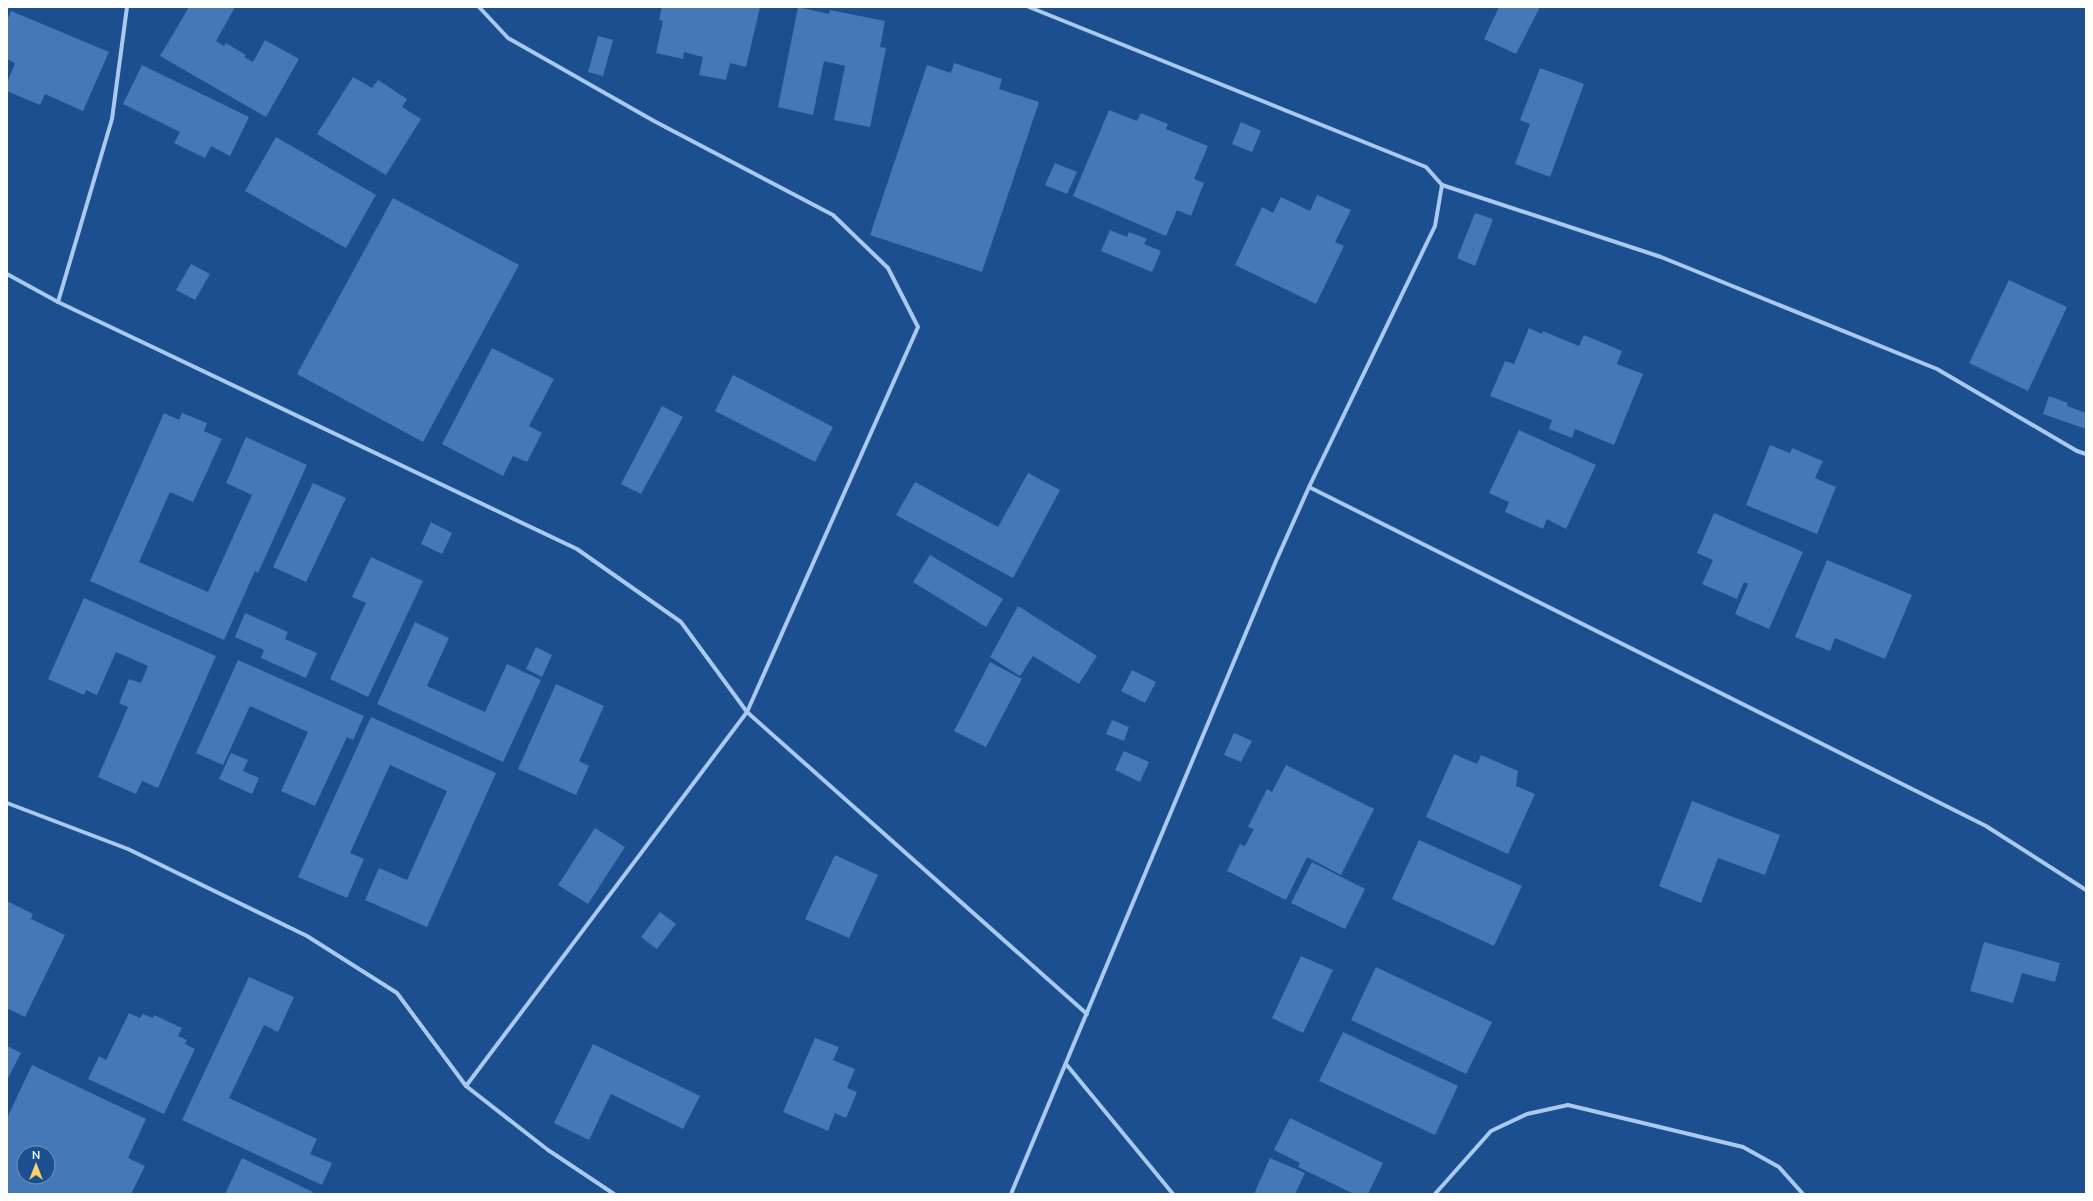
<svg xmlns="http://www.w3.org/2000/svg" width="2093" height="1201" viewBox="0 0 2093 1201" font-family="'Nunito Sans',sans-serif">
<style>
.building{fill:#4478b7;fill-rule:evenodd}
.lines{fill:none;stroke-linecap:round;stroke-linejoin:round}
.minor{stroke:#a9c9ee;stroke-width:4}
</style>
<rect width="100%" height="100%" fill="#1b4f8f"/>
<g class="building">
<path d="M189,7H235L216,41L224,46L226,43L246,55L244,57L253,62L265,40L299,59L266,117L160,56Z"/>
<path d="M662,7H760L746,67L730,63L726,80L699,75L703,57L684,52L683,59L656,53L663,21L659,20Z"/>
<path d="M798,7L829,14L830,10L885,21L880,47L886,48L870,127L834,120L845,66L824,61L813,115L778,107Z"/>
<path d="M1499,7H1540L1516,54L1484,39Z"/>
<path d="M11,11L109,52L83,111L45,94L40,105L7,91V83L15,63L7,59V21Z"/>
<path d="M598,36L613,40L603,76L588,72Z"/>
<path d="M954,63L1002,79L999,89L1039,102L982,272L870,235L927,65L951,73Z"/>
<path d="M142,65L249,117L230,156L211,146L205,158L174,143L180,132L123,104Z"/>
<path d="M1540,68L1584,84L1550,177L1515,164L1530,124L1520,120Z"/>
<path d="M353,77L372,88L378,80L407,99L402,107L421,119L386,175L317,134Z"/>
<path d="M1109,110L1137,121L1141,113L1168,124L1166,129L1208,146L1194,179L1204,183L1191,216L1177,210L1166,236L1073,196Z"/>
<path d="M1241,122L1261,131L1252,152L1232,144Z"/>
<path d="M276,137L376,195L346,248L245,191Z"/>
<path d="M1055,163L1077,172L1067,194L1045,185Z"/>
<path d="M1317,195L1351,210L1335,242L1344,246L1316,304L1235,265L1262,207L1273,213L1281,197L1310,211Z"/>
<path d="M393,198L519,265L423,442L297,374Z"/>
<path d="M1475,213L1493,219L1475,266L1457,258Z"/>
<path d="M1110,230L1127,237L1129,232L1147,239L1144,244L1161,251L1152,272L1101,251Z"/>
<path d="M191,264L210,274L195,300L176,290Z"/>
<path d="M2009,280L2067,307L2028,391L1969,363Z"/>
<path d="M1529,328L1542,334L1543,331L1579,346L1584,335L1622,351L1617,364L1643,374L1614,445L1575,429L1572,438L1549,429L1552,420L1490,396L1505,361L1514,364Z"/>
<path d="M492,348L554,379L529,426L542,433L527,462L513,456L503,476L442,444Z"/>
<path d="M733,375L833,427L815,462L715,411Z"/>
<path d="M2049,396L2068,403L2067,406L2086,413V429L2043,414Z"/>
<path d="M662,406L683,417L641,494L621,484Z"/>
<path d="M164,413L179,420L182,413L207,423L204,431L222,439L193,502L170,492L139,562L208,592L252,495L226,483L246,437L307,465L258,573L255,571L224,640L90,581Z"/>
<path d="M1519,430L1596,465L1566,529L1547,519L1543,529L1505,512L1509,502L1489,493Z"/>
<path d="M1770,445L1790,453L1792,448L1823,461L1815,478L1836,487L1817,534L1746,505Z"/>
<path d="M1028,473L1060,490L1013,578L896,515L915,482L998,527Z"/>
<path d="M313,483L346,498L306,582L273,567Z"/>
<path d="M1714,513L1803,552L1769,629L1735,614L1748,584L1744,582L1737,599L1702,584L1713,560L1697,553Z"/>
<path d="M431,522L452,533L442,554L421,544Z"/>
<path d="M930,555L1003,599L986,627L913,582Z"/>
<path d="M371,557L423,581L368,697L330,679L366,603L352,597Z"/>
<path d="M1827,560L1912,595L1885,659L1835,638L1830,651L1795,637Z"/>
<path d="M84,598L216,656L158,788L142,781L136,794L98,777L128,707L119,703L129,679L141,683L148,666L116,652L97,695L86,690L84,695L48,679Z"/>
<path d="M1018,606L1097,656L1079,684L1033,656L1020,676L990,657Z"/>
<path d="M245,613L288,632L285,639L317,653L306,678L261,658L264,650L235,637Z"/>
<path d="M415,622L449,638L427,686L485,712L507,664L541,680L503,762L377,704Z"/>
<path d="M536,647L552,655L542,677L526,669Z"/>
<path d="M238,660L364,716L353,740L347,737L315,806L281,791L308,732L250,706L223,765L196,753Z"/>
<path d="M990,662L1022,679L986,747L954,731Z"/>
<path d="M1132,670L1156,682L1145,703L1121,691Z"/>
<path d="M556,684L604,706L579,761L589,766L576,795L518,769Z"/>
<path d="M371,717L496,773L427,927L365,900L379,868L407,880L447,791L390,765L350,853L364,859L347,898L298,877Z"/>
<path d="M1112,720L1129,727L1124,741L1106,734Z"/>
<path d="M1234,733L1252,741L1241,762L1224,755Z"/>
<path d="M1124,751L1149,762L1140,782L1115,770Z"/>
<path d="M231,753L248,760L243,771L259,778L252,794L219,779Z"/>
<path d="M1454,754L1477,764L1481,755L1518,771L1516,786L1535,794L1508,854L1426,817Z"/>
<path d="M1286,765L1374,809L1341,875L1307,857L1286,900L1227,871L1240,844L1245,846L1254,829L1248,827L1267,789L1272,792Z"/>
<path d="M1692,801L1780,835L1765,875L1718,858L1701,903L1659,886Z"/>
<path d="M595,828L625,847L588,904L558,885Z"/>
<path d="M1419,840L1522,886L1494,946L1392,899Z"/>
<path d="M835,855L878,875L849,938L805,919Z"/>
<path d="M1312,862L1365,889L1345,929L1291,903Z"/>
<path d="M7,901L33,914L31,919L65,935L25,1017L7,1008Z"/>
<path d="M660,912L676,924L657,949L641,937Z"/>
<path d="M1984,942L2060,963L2055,982L2022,973L2013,1003L1970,991Z"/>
<path d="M1301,956L1333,970L1303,1033L1272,1018Z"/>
<path d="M1376,967L1492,1022L1466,1074L1351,1020Z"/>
<path d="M249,977L294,997L278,1032L264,1025L229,1098L317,1139L310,1154L332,1163L322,1185L182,1120Z"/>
<path d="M129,1013L140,1018L143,1014L153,1018L154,1015L182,1028L178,1036L187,1040L185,1044L195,1049L164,1114L88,1079L99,1056L106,1060Z"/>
<path d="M1343,1032L1458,1086L1435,1135L1319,1081Z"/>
<path d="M815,1038L839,1047L833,1060L855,1069L847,1088L857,1092L846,1118L835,1113L828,1131L783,1112Z"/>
<path d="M593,1044L700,1096L683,1129L611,1094L589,1140L554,1123Z"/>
<path d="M7,1046L21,1053L7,1080Z"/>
<path d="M32,1065L146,1119L128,1158L145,1166L131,1194H7V1118ZM24,1153H48V1177H24Z"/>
<path d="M1290,1118L1383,1163L1368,1194H1354L1298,1167L1300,1163L1274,1150Z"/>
<path d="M242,1158L313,1192L312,1194H225Z"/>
<path d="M1270,1158L1305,1173L1295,1194H1254Z"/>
</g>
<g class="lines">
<g class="minor">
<path d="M1442,185L1661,257L1937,369L2077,451L2086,454"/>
<path d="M7,274L58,302L577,549L681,622L747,712L1087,1014"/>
<path d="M58,302L112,119L127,7"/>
<path d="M1309,487L1986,826L2086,890"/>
<path d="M7,803L128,849L307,936L397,993L466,1086L548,1150L614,1194"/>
<path d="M1066,1064L1173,1194"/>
<path d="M466,1086L747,712L918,327L888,268L833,215L654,121L508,38L479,7"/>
<path d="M1011,1194L1276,561L1309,487L1435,226L1442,185L1426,167L1029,7"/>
<path d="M1435,1194L1491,1131L1527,1114L1568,1105L1743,1147L1779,1167L1803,1194"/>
</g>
</g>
<rect width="2093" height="1201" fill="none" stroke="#ffffff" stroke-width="16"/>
<g transform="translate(36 1165)"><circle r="19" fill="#1b4f8f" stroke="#7695bc"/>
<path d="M0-3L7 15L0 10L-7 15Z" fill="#ffd166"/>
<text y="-6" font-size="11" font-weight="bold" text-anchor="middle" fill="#ffffff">N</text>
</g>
</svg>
